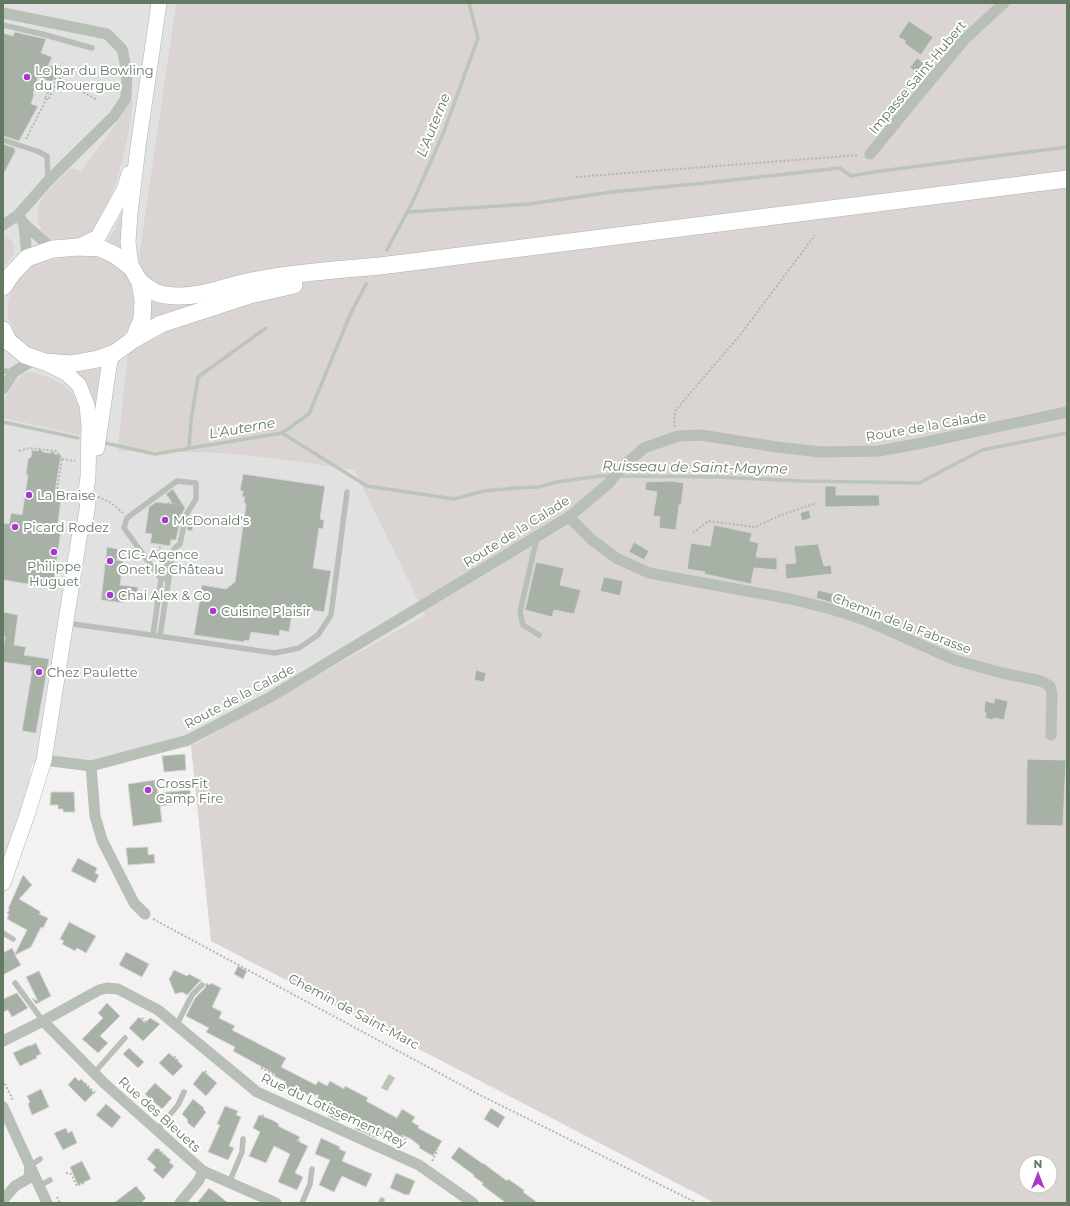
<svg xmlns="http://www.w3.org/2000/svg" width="1070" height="1206" viewBox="0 0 1070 1206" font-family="Montserrat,sans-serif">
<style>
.built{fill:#e2e1e1}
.green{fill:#dad4d3;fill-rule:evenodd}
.water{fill:#bbc6b9}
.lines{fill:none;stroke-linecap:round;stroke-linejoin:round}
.stream{stroke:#bbc6b9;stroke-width:3.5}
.building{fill:#a7b1a6;stroke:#d5d4d5}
.secondary-casing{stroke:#adb5ac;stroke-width:16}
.primary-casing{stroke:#acb3ac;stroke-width:18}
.trunk-casing{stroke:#acb2ac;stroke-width:20}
.path{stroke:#b2b8b2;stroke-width:2;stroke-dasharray:2 2;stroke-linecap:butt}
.service{stroke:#b8bfb7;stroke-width:5.5}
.minor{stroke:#b8bfb7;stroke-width:11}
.secondary{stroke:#fff;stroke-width:15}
.primary{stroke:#fff;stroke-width:17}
.trunk{stroke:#fff;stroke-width:18}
.poi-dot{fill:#a939cc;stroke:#fff;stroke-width:1.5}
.labels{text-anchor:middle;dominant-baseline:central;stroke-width:4;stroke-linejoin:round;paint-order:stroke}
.poi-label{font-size:13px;fill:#647963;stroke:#fff;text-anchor:start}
.street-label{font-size:13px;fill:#647963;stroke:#fff}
.water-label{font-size:14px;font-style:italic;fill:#677b63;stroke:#fff}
</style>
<rect width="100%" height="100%" fill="#f4f1f2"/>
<path class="built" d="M3,3H176L140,248L117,451L220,453L286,460L354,470L425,615L191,746L108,765L32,764L18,859L3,897Z"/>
<g class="green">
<path d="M176,3H1067V1203H715L211,941L191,746L425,615L354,470L286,460L220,453L117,451L131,326L119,340L108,348L101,350L55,357L26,347L15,335L8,317V301L13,286L20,276L31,266L43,260L89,255L108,261L121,268L130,279L135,293L140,248ZM1026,1162H1050V1186H1026Z"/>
<path d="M131,100L133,102C129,133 123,164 112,194C108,207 103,220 95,230C89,238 60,243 52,239C36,232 34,210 43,197C48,189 64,176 71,168L81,171L119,120Z"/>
<path d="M121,213L124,214L122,249L107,241L115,229Z"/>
<path d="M3,236C13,238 18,247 12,257C10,260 6,264 3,267Z"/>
<path d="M101,368L98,385L96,407H94L74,373Z"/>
<path d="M32,372C57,379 77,387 81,417C82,423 81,430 80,435L3,418V402L12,386L23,374Z"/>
</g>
<path class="water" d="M389,1074L395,1078L387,1091L381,1088Z"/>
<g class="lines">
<g class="stream">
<path d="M407,212L529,204L612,192L705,183L840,168L851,176L873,172L1067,147"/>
<path d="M387,250L414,199L443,134L478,38L469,3"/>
<path d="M3,422L78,438"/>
<path d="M282,433L367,486L454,499L484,491L514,488L539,487L556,482L600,476H611"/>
<path d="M105,443L155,454L282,433L309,414L350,315L366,284"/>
<path d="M189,448L191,421L198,377L266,328"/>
<path d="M617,476L718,477L802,481L919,483L982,450L1067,433"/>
</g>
</g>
<g class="building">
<path d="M909,21L933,37L921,55L904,43L906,41L898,37Z"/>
<path d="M15,32L46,39L41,53L52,57L47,69L61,65L52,82L38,77L33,94L34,95L31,104L38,106L19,141L3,136V33L13,36Z"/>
<path d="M917,58L926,65L918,75L910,67Z"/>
<path d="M3,144L15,148L14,150H16L3,175Z"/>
<path d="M40,449L43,452L50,453L53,451L55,454L61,455L55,492L62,493L57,529L61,530L53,588L3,580V523L9,524L11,513L22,515L28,475L26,474L28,459L31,457L32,450L38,451Z"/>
<path d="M243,474L325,486L320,519L324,520L323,529L319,528L313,568L331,571L324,612L293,607L289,632L280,630L279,636L251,632L249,641L244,640V642L194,635L202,585L226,589L235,582L246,505L244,502L245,497H242L243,491H240Z"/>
<path d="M672,481L684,483L681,505H679L676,530L659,528L660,517L653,516L657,492L645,490L646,482Z"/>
<path d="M825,486H836V495H879L880,506L825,507Z"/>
<path d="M173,489L185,508L181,516L180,514V518H181L176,540H171L170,546L150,543L152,534L145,533L149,507L156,502L173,504L166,494Z"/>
<path d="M809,510L811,518L802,521L800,513Z"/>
<path d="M189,519L194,520L192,531L187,530Z"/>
<path d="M714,525L752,533L750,541L759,543L756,557L777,558V570L754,568L751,584L704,574L705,572L687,569L691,543L710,546Z"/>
<path d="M634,542L649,551L644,560L629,552Z"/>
<path d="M818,544L824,566L831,565L832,574L786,579L785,564L796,563L794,546Z"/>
<path d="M107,547L118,549L117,560L123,561L120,585L138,587L136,598L125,597L124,603L101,600Z"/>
<path d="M536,562L564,568L560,585L581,590L574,614L554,610L552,617L525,610Z"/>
<path d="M604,577L623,581L620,596L600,591Z"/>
<path d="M818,590L849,598L846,607L816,598Z"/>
<path d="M3,612L18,615L14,645L26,647L24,655L49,659L36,733L22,731L32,671H30L31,666L3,662V651L5,636H3Z"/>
<path d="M476,670L486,673L484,682L474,680Z"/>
<path d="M995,698L1008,701L1004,720L994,718L993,720L985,718L986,713L984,712L985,701L994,703Z"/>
<path d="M185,754L186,770L164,772L162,756Z"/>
<path d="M1027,759L1066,760L1063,826L1026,825Z"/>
<path d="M156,780L158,793L190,790L191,803L160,806L162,822L133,826L128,784Z"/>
<path d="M51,792H74L75,812H63V809H58V805H50Z"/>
<path d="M148,847V855L154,854L155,863L128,865L126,848Z"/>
<path d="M78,858L97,868L95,873L99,875L95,883L71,871Z"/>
<path d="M23,875L32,885L19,899L41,912L39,914L48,918L43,928L41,927L31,947L15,955L21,965L3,975V953L12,948L15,954L27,930L7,919L9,914L7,913L10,909H8Z"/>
<path d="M69,922L96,936L86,953L77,948L75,951L62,944L64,941L60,939Z"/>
<path d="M126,952L149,964L142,977L119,965Z"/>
<path d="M238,966L247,971L243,979L234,974Z"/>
<path d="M174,970L187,976L189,974L202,981L199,982L187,995L182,992L175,994L169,979Z"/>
<path d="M39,971L51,996L36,1004L32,998L38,1001L26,977Z"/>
<path d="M206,984V983L210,985L211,983L221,988L212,1007L222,1012L219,1018L235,1026L232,1030L286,1058L281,1067L316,1085L318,1081L327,1086L330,1081L344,1089L345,1086L368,1098L366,1101L397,1118L402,1109L415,1117L412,1122L419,1126L418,1128L442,1141L433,1156L419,1148L420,1146L411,1139L402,1135V1137L385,1127L381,1136L376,1138L355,1129L360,1120L342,1111L338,1121L328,1116L333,1108L317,1099L319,1095H297L283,1087L286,1082L274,1076L275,1074L233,1051L235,1047L206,1032L209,1028L186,1016L195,998L205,988Z"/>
<path d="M17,993L28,1008L12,1017L8,1010L3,1012V999Z"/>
<path d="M107,1003L120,1016L100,1036L108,1043L98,1053L82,1039L103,1018L98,1013Z"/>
<path d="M139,1017L145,1023L150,1018L160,1024L143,1041L129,1028Z"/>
<path d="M36,1043L41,1054L36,1056L37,1058L20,1066L13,1053L30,1045V1046Z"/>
<path d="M129,1048L144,1062L138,1068L123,1054Z"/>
<path d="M169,1053L183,1066L173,1076L159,1063Z"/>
<path d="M203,1071L217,1083L206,1096L193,1084Z"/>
<path d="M75,1077L79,1081L81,1079L94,1093L85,1102L68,1085Z"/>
<path d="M155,1083L172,1098L162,1109L145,1094Z"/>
<path d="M41,1089L49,1107L32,1115L28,1104L30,1102L27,1096Z"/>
<path d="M193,1099L204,1108L203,1109L206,1112L194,1128L187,1122L188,1120L182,1114Z"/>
<path d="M106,1104L121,1117L112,1128L96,1115Z"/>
<path d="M225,1106L238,1111L236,1115L241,1117L229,1146L234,1148L228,1160L208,1152L220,1125L217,1124Z"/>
<path d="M491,1108L505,1117L498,1128L484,1119Z"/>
<path d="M259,1115L272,1120L279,1124L278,1126L300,1137L297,1141L308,1146L295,1173L303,1177L297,1190L278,1182L290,1154L274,1146L266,1163L249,1156L260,1132L253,1128Z"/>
<path d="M66,1128L68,1133L72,1131L77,1143L63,1150L54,1133Z"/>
<path d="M321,1138L340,1147L339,1149L346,1152L342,1161L372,1174L366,1187L342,1176L334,1192L319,1185L330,1160L315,1154Z"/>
<path d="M459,1147L483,1164V1163L507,1181L508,1179L524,1190L523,1192L538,1203H506L482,1185L483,1183L473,1176L474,1175L451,1158Z"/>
<path d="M156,1148L171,1160L169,1162L174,1166L163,1179L153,1170L156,1167L147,1159Z"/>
<path d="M82,1161L91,1179L78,1185L70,1167Z"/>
<path d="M396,1173L415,1181L409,1195L407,1194L406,1195L390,1188Z"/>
<path d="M136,1186L146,1198L141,1203H114Z"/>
<path d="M209,1188L217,1194L228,1203H197Z"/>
</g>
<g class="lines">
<defs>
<g id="secondary">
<path d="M78,247L98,237L124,190L129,174"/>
<path d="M131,267L128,242L130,213L138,147L159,3"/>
<path d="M97,448L110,360L115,353"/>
<path d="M3,883L27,815L44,760L80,532L84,528L88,504L85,498L88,477L89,426L87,405L79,385L66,373L46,363"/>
</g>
<g id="primary">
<path d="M140,282C155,293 157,295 176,296C203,297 222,287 247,282C291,273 336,270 380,266L1067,179"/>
<path d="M3,287L11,275L27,258L53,249L78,247L100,248L115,255L131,267L140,282L143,300L142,319L134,339L115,353L98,359L71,364L45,362L25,355L8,341L3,330"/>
<path d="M134,339L161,324L250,295L294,285"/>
</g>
<path id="trunk" d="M3,338L8,341"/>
</defs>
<use href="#secondary" class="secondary-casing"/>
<use href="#primary" class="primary-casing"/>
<use href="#trunk" class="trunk-casing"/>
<g class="path">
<path d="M42,64C51,67 57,67 59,78L97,100"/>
<path d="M55,70V81L45,98L48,100L59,78"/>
<path d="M26,139L44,104L45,98"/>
<path d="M576,177L859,155"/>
<path d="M675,427L674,422L675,411L740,335L815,235"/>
<path d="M19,451L29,448L56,451L62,459L57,490L59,494L74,496"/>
<path d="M62,459L75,461"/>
<path d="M98,497L110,502L123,513"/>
<path d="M168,504L169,502L183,505"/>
<path d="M192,518L221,522"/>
<path d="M693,533L708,521L755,527L779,516L816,503"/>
<path d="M153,557L159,553L160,546"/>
<path d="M153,919L480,1095L697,1203"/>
<path d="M142,1018L146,1022"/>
<path d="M174,1058L175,1057L178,1061"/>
<path d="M261,1068L275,1075L276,1073L270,1070"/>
<path d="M205,1071L208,1074"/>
<path d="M3,1080L13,1100"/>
<path d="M85,1085L86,1084L95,1093L96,1091"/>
<path d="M341,1113L343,1120"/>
<path d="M262,1115L265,1117"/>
<path d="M395,1132L408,1141V1142L397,1136L396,1138L399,1143"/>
<path d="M298,1141L301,1142"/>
<path d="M329,1144L332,1145"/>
<path d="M158,1149L165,1156"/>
<path d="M432,1161L438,1150"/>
<path d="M66,1173L71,1174L77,1186L84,1183"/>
<path d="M57,1197L60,1203"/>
</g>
<g class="service">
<path d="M3,25L42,34L92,48"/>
<path d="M3,140L37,151L47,156L48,180"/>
<path d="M3,371L14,372"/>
<path d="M537,537L520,612L523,625L539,635"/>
<path d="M168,583L163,571L171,559"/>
<path d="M66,623L137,633L275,653L299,648L318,635L331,615L347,492"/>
<path d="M153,635L161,579L124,528L127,518L177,481L196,483V499L186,515L180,544L175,548L173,551L160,636"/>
<path d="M3,933L13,939"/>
<path d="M15,983L43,1021"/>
<path d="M176,1026L192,995L202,985"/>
<path d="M94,1073L125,1038"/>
<path d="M157,1130L178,1105L184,1092"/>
<path d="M30,1166L40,1159"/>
<path d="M229,1183L242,1152L243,1139"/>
<path d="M39,1186L50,1180"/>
<path d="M302,1203L310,1184L312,1169"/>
<path d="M381,1203L382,1200"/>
</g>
<g class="minor">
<path d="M3,13L107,34L122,49L127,72L126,98L114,116L48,181L18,215L24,224"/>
<path d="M870,154L964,40L1004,3"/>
<path d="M3,225L18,215"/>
<path d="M27,258L24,224L53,249"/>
<path d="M3,389L14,372L35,359"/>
<path d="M569,517L591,539L616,558L649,573L791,599L831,609L865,620L955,660L1002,673L1041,681L1050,686L1052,694L1051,735"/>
<path d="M44,760L91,766L188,740L272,696L569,517L609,483L621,468L644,448L678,436L701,435L777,447L821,452L879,451L917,444L1067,412"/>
<path d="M91,766L95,816L102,840L134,903L145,914"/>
<path d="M43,1021L99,990L107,988L118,989L158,1010L257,1092L419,1165L473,1203"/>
<path d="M3,1041L43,1021L104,1083L203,1171L276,1203"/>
<path d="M3,1107L47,1203"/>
<path d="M3,1200L15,1186L29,1178L30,1166"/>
<path d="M180,1203L199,1180L203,1171"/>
</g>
<use href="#secondary" class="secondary"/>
<use href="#primary" class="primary"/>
<use href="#trunk" class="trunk"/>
</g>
<g class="poi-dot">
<circle cx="27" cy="77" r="4"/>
<circle cx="29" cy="495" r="4"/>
<circle cx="165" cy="520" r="4"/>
<circle cx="15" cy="527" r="4"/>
<circle cx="54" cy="552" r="4"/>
<circle cx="110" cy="561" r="4"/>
<circle cx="110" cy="595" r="4"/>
<circle cx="213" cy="611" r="4"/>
<circle cx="39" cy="672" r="4"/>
<circle cx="148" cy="790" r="4"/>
</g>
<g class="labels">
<g class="poi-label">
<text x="35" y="70">Le bar du Bowling<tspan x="35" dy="15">du Rouergue</tspan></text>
<text x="37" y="495">La Braise</text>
<text x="173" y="520">McDonald's</text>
<text x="23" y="527">Picard Rodez</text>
<text x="118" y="554">CIC- Agence<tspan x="118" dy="15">Onet le Château</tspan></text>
<text x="54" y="566" text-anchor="middle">Philippe<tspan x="54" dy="15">Huguet</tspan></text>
<text x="118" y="595">Chai Alex &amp; Co</text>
<text x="221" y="611">Cuisine Plaisir</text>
<text x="47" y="672">Chez Paulette</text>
<text x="156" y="783">CrossFit<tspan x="156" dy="15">Camp Fire</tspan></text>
</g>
<g class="street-label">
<text transform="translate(917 77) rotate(-50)">Impasse Saint-Hubert</text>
<text transform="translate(926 426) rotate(-10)">Route de la Calade</text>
<text transform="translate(516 531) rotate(-32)">Route de la Calade</text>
<text transform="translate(902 623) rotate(21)">Chemin de la Fabrasse</text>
<text transform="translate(239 696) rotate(-28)">Route de la Calade</text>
<text transform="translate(354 1011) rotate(28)">Chemin de Saint-Marc</text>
<text transform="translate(334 1110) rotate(25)">Rue du Lotissement Rey</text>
<text transform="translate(160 1114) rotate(42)">Rue des Bleuets</text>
</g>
<g class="water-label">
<text transform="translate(433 125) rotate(-68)">L'Auterne</text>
<text transform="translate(242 428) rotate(-10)">L'Auterne</text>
<text transform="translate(695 467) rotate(1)">Ruisseau de Saint-Mayme</text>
</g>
</g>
<rect width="1070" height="1206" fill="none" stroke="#647963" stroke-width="8"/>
<g transform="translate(1038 1174)"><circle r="19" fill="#ffffff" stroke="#c1c9c1"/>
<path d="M0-3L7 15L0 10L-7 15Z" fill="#a939cc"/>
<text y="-6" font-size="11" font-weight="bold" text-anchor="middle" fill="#647963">N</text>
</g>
</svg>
